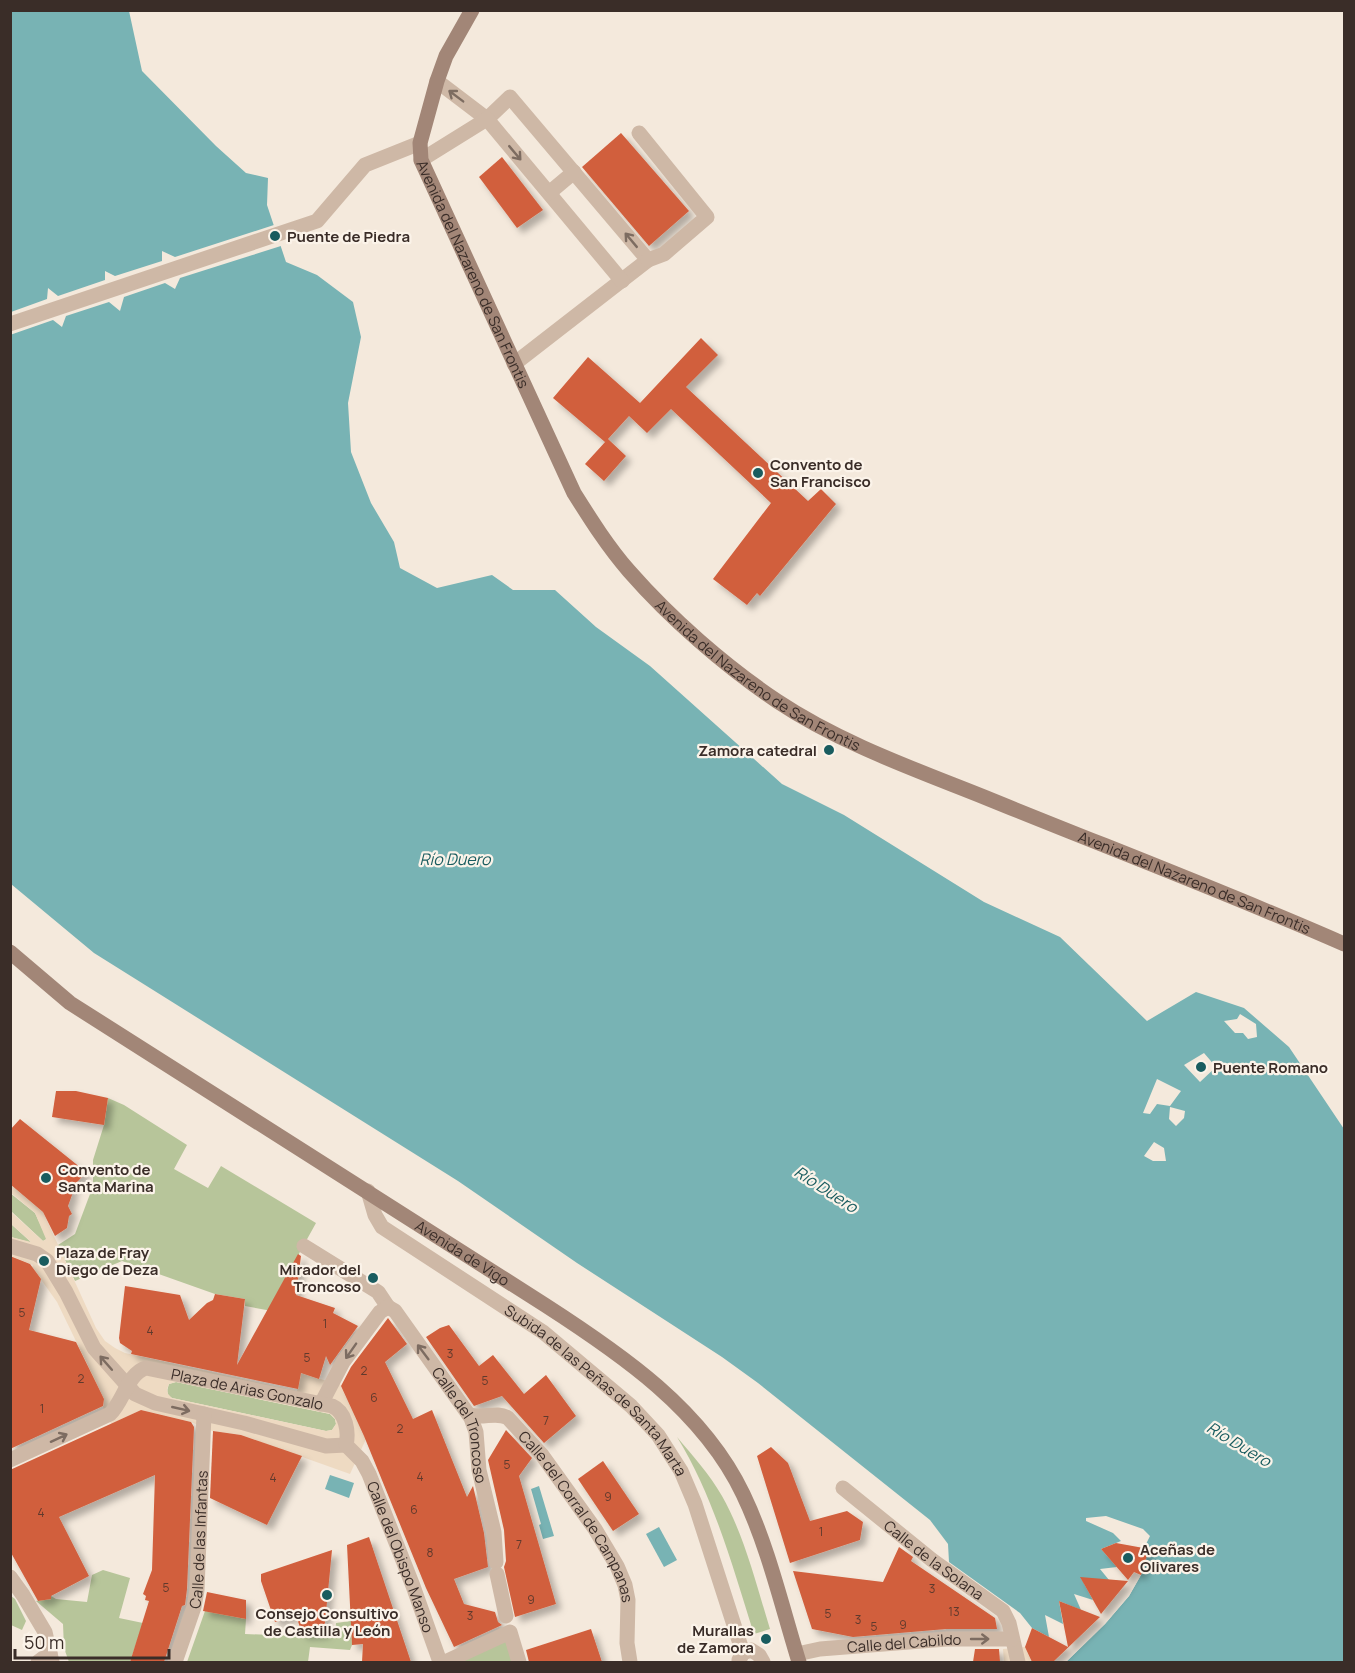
<svg xmlns="http://www.w3.org/2000/svg" width="1355" height="1673" viewBox="0 0 1355 1673" font-family="Manrope,sans-serif">
<style>
.green{fill:#b7c59a}
.plaza{fill:#eedac2;fill-rule:evenodd}
.water{fill:#78b3b4;fill-rule:evenodd}
.pier{fill:#f4e9dc}
.building{fill:#d15f3d;filter:url(#shadow)}
.lines{fill:none;stroke-linecap:round;stroke-linejoin:round}
.street{stroke:#ceb8a6;stroke-width:15}
.secondary{stroke:#a28677;stroke-width:15}
.oneway{stroke:#7d6c61}
.poi-dot{fill:#195c5f;stroke:#fbf3e9;stroke-width:2}
.labels{text-anchor:middle;dominant-baseline:central;stroke-width:4.5;stroke-linejoin:round;paint-order:stroke}
.number-label{font-size:12px;fill:#603a2d}
.poi-label{font-size:15px;font-weight:bold;fill:#3a2d28;stroke:#fbf3e9;text-anchor:start}
.street-label{font-size:15px;fill:#3a2d28;stroke:#fbf3e9}
.water-label{font-size:16px;font-style:italic;fill:#195c5f;stroke:#fbf3e9}
</style>
<defs>
<filter id="shadow"><feDropShadow dx="5.5" dy="5.5" stdDeviation="3" flood-color="#0004"/></filter>
</defs>
<rect width="100%" height="100%" fill="#f4e9dc"/>
<g class="green">
<path d="M108,1098L124,1105L187,1145L174,1169L208,1188L221,1166L316,1223L275,1297L272,1311L245,1306V1299L215,1294L122,1261L75,1281L58,1245L75,1234L93,1186V1160L104,1125Z"/>
<path d="M10,1193L35,1213L47,1239L43,1241L11,1211Z"/>
<path d="M10,1224H11L32,1243L11,1237Z"/>
<path d="M176,1382L330,1414L335,1419L336,1424L332,1430L326,1431L172,1398C166,1395 167,1390 169,1384Z"/>
<path d="M677,1437C693,1456 710,1475 722,1496C745,1537 756,1584 770,1629L754,1634C733,1568 714,1497 677,1437Z"/>
<path d="M103,1570L130,1578L119,1618L143,1623L130,1662H69L64,1648L63,1624L36,1601L51,1599V1596L56,1599L87,1602L92,1575Z"/>
<path d="M11,1596L15,1599L26,1621L22,1630L11,1625Z"/>
<path d="M205,1611L246,1619L245,1634L297,1636V1634L335,1635L336,1623L351,1621L352,1645L350,1650L310,1647L308,1662H187Z"/>
<path d="M506,1639L513,1662H457Z"/>
</g>
<g class="plaza">
<path d="M11,1184L43,1212L96,1328L105,1341L115,1348L125,1353L297,1391L301,1373L327,1381L338,1380L366,1439L350,1474L241,1435L212,1431L191,1422L141,1410L111,1424L103,1407L104,1399L57,1302L32,1267L33,1265L11,1256V1237L31,1242L11,1224L10,1211L43,1241L46,1239L35,1213L11,1193ZM176,1382L330,1414L335,1419L336,1424L332,1430L326,1431L172,1398L168,1394L167,1389L169,1384Z"/>
<path d="M1025,1647L1032,1662H1004L1003,1649Z"/>
</g>
<g class="water">
<path d="M11,11H129L142,71L216,146L246,173L268,178L267,205L286,262L317,275L353,302L361,337L348,403L351,452L371,503L394,542L400,568L437,588L492,575L513,590H555L596,627L650,666L782,784L844,815L984,902L1060,937L1147,1021L1196,992L1244,1008L1289,1047L1344,1129V1662H1066L1105,1624L1129,1596L1141,1575L1144,1548L1150,1536L1143,1529L1106,1516L1086,1518V1521L1113,1533L1121,1541L1101,1549L1117,1567L1100,1569L1109,1580L1081,1578L1093,1600L1074,1594L1081,1610L1059,1601L1063,1624L1045,1615L1049,1637L1032,1628L1020,1613L949,1562L948,1544L930,1520L758,1383L722,1357L577,1263L458,1181L94,953L11,884ZM1240,1014L1256,1024L1257,1037L1248,1039L1243,1033H1235L1224,1021L1237,1019ZM1204,1053L1216,1067L1200,1082L1184,1065ZM1157,1079L1181,1091L1170,1106L1157,1104L1150,1114L1143,1113ZM1170,1107L1185,1111L1184,1118L1176,1126L1169,1119ZM1154,1142L1164,1148L1166,1161H1153L1144,1156Z"/>
<path d="M330,1475L354,1483L349,1498L325,1489Z"/>
<path d="M539,1486L554,1536L543,1539L539,1525L541,1524L531,1489Z"/>
<path d="M659,1527L677,1560L664,1567L646,1534Z"/>
</g>
<g class="pier">
<path d="M277,224L284,245L180,278L175,289L165,283L124,297L120,311L109,302L66,316L62,327L53,320L10,335L11,312L47,299L48,288L58,296L105,280V271L115,276L162,261V251L175,257Z"/>
<path d="M1138,1574L1141,1575L1129,1596L1105,1624L1066,1662H1063L1103,1622L1127,1594Z"/>
</g>
<g class="building">
<path d="M621,133L689,211L649,246L582,167Z"/>
<path d="M502,157L543,210L517,228L479,177Z"/>
<path d="M701,338L718,355L686,387L808,501L821,489L836,504L760,596L757,593L747,605L713,579L771,503L671,409L647,433L629,416L608,439L626,456L604,481L585,464L606,441L605,442L553,398L588,357L640,403Z"/>
<path d="M56,1091H76L108,1098L104,1125L52,1117Z"/>
<path d="M20,1119L86,1172L72,1188V1195L68,1206L72,1214L69,1216L67,1228L55,1236L43,1212L10,1184V1130Z"/>
<path d="M298,1254L301,1256L296,1295L335,1308L333,1313L358,1326L330,1365L326,1356L319,1379L301,1373L298,1389L131,1354L132,1351L120,1343L119,1338L125,1286L180,1295L189,1320L207,1303L213,1300L215,1294L245,1299L237,1365Z"/>
<path d="M10,1256L30,1264L41,1279L29,1330L76,1342L104,1399L103,1406L10,1449Z"/>
<path d="M388,1318L407,1344L385,1362L413,1419L432,1410L467,1497L473,1486L484,1533L488,1567L454,1579L464,1604L495,1612L498,1622L502,1625L454,1647L426,1588L364,1436L341,1386L351,1367Z"/>
<path d="M449,1325L479,1366L493,1355L524,1394L546,1375L576,1416L544,1443L502,1396L474,1406L426,1337L440,1328Z"/>
<path d="M141,1410L191,1422L194,1427L187,1589L185,1605L182,1606L164,1662H130L149,1601L145,1600L146,1596L143,1594L152,1570L155,1475L59,1517L89,1576L51,1596V1599L38,1601L10,1551V1470Z"/>
<path d="M506,1430L532,1458L519,1476L556,1604L515,1617L504,1567L506,1561L504,1530L488,1460Z"/>
<path d="M213,1431L241,1435L302,1456L267,1525L210,1498Z"/>
<path d="M771,1447L788,1463L810,1521L847,1511L863,1522L860,1540L790,1563L757,1456Z"/>
<path d="M603,1461L639,1514L613,1531L578,1479Z"/>
<path d="M369,1537L411,1662H362L363,1644L352,1645L347,1545Z"/>
<path d="M1116,1543L1149,1549L1141,1575L1134,1572L1128,1580L1101,1549Z"/>
<path d="M899,1547L913,1557L911,1561L995,1618L997,1629H946L853,1637L812,1629L793,1571L883,1582Z"/>
<path d="M332,1550L324,1633L302,1634L296,1615L275,1622L261,1581V1574Z"/>
<path d="M1080,1577L1128,1581L1101,1614Z"/>
<path d="M207,1592L246,1600V1619L203,1611Z"/>
<path d="M1059,1601L1100,1617L1053,1662H1032L1025,1647L1032,1628L1068,1647Z"/>
<path d="M591,1629L602,1662H529L526,1650Z"/>
<path d="M975,1649H999L1000,1662H973Z"/>
</g>
<g class="lines">
<g class="street">
<path d="M437,81L487,119L510,97L648,260L514,364"/>
<path d="M639,133L707,217L664,254L648,260"/>
<path d="M421,160L487,119L622,281"/>
<path d="M549,193L574,172"/>
<path d="M10,324L317,221L365,165L420,143"/>
<path id="s1" d="M368,1191L375,1215L382,1227L543,1332L631,1406L658,1435L681,1471L695,1504L743,1653"/>
<path d="M10,1246L37,1254L47,1261L66,1292L94,1348L135,1394L155,1403L244,1423L326,1446L346,1445"/>
<path d="M304,1246L378,1292L388,1307"/>
<path id="s2" d="M388,1307L395,1311L471,1418L476,1432L479,1470L494,1532L496,1562"/>
<path d="M321,1404L343,1362L380,1312L388,1307"/>
<path id="s3" d="M470,1415C483,1419 497,1411 508,1418L542,1455L595,1529L617,1566L625,1585L628,1600L627,1643L630,1662"/>
<path id="s4" d="M346,1445L362,1461L369,1474L413,1586L440,1662"/>
<path id="s5" d="M10,1460L110,1414C123,1402 128,1373 146,1368L332,1406C346,1412 349,1432 346,1445"/>
<path id="s6" d="M843,1488L932,1560L1003,1611L1009,1623L1018,1662"/>
<path d="M497,1574L506,1616"/>
<path d="M10,1577L23,1595L45,1632L52,1662"/>
<path id="s7" d="M797,1654L820,1649L947,1639H1012"/>
<path d="M739,1660L743,1653L751,1650L759,1655L763,1662"/>
<path d="M38,1662L50,1653"/>
<path id="s8" d="M175,1662L194,1607L197,1590L204,1414"/>
<path d="M445,1662L510,1632L519,1662"/>
</g>
<g class="secondary">
<path id="s9" d="M472,10L446,56L437,81L420,143L421,160L574,493C591,520 608,547 629,571C671,619 725,666 777,701C840,743 914,769 984,797C1104,846 1226,892 1344,944"/>
<path id="s10" d="M10,952L70,1003L545,1305C621,1354 703,1410 743,1494C768,1546 782,1607 799,1662"/>
</g>
</g>
<defs><path id="oneway-shaft" d="M-6 0H5M1.5-3L5.5 0L1.5 3" fill="none" stroke-width="1.6" stroke-linecap="round" stroke-linejoin="round" transform="scale(1.5)"/></defs>
<g class="oneway">
<use href="#oneway-shaft" transform="translate(456 96) rotate(-143)"/>
<use href="#oneway-shaft" transform="translate(515 153) rotate(50)"/>
<use href="#oneway-shaft" transform="translate(631 240) rotate(-130)"/>
<use href="#oneway-shaft" transform="translate(351 1351) rotate(125)"/>
<use href="#oneway-shaft" transform="translate(423 1352) rotate(-127)"/>
<use href="#oneway-shaft" transform="translate(106 1363) rotate(-131)"/>
<use href="#oneway-shaft" transform="translate(181 1409) rotate(13)"/>
<use href="#oneway-shaft" transform="translate(59 1438) rotate(-25)"/>
<use href="#oneway-shaft" transform="translate(980 1639)"/>
</g>
<g class="poi-dot">
<circle cx="275" cy="236" r="6"/>
<circle cx="758" cy="473" r="6"/>
<circle cx="829" cy="750" r="6"/>
<circle cx="1201" cy="1067" r="6"/>
<circle cx="46" cy="1178" r="6"/>
<circle cx="44" cy="1261" r="6"/>
<circle cx="373" cy="1278" r="6"/>
<circle cx="1128" cy="1558" r="6"/>
<circle cx="327" cy="1595" r="6"/>
<circle cx="766" cy="1639" r="6"/>
</g>
<g class="labels">
<g class="number-label">
<text x="22" y="1312">5</text>
<text x="325" y="1323">1</text>
<text x="150" y="1330">4</text>
<text x="450" y="1353">3</text>
<text x="307" y="1357">5</text>
<text x="364" y="1370">2</text>
<text x="81" y="1378">2</text>
<text x="485" y="1380">5</text>
<text x="374" y="1397">6</text>
<text x="42" y="1408">1</text>
<text x="546" y="1420">7</text>
<text x="400" y="1428">2</text>
<text x="507" y="1464">5</text>
<text x="420" y="1476">4</text>
<text x="273" y="1477">4</text>
<text x="608" y="1496">9</text>
<text x="414" y="1509">6</text>
<text x="41" y="1512">4</text>
<text x="821" y="1531">1</text>
<text x="519" y="1544">7</text>
<text x="430" y="1552">8</text>
<text x="166" y="1587">5</text>
<text x="932" y="1588">3</text>
<text x="531" y="1599">9</text>
<text x="954" y="1611">13</text>
<text x="828" y="1613">5</text>
<text x="470" y="1615">3</text>
<text x="858" y="1619">3</text>
<text x="903" y="1624">9</text>
<text x="874" y="1626">5</text>
</g>
<g class="poi-label">
<text x="287" y="236">Puente de Piedra</text>
<text x="770" y="464">Convento de<tspan x="770" dy="17">San Francisco</tspan></text>
<text x="817" y="750" text-anchor="end">Zamora catedral</text>
<text x="1213" y="1067">Puente Romano</text>
<text x="58" y="1169">Convento de<tspan x="58" dy="17">Santa Marina</tspan></text>
<text x="56" y="1252">Plaza de Fray<tspan x="56" dy="17">Diego de Deza</tspan></text>
<text x="361" y="1269" text-anchor="end">Mirador del<tspan x="361" dy="17">Troncoso</tspan></text>
<text x="1140" y="1549">Aceñas de<tspan x="1140" dy="17">Olivares</tspan></text>
<text x="327" y="1613" text-anchor="middle">Consejo Consultivo<tspan x="327" dy="17">de Castilla y León</tspan></text>
<text x="754" y="1630" text-anchor="end">Murallas<tspan x="754" dy="17">de Zamora</tspan></text>
</g>
<g class="street-label">
<text stroke="none"><textPath href="#s9" startOffset="286">Avenida del Nazareno de San Frontis</textPath></text>
<text stroke="none"><textPath href="#s9" startOffset="790">Avenida del Nazareno de San Frontis</textPath></text>
<text stroke="none"><textPath href="#s9" startOffset="1276">Avenida del Nazareno de San Frontis</textPath></text>
<text stroke="none"><textPath href="#s10" startOffset="544">Avenida de Vigo</textPath></text>
<text stroke="none"><textPath href="#s5" startOffset="273">Plaza de Arias Gonzalo</textPath></text>
<text stroke="none"><textPath href="#s1" startOffset="310">Subida de las Peñas de Santa Marta</textPath></text>
<text stroke="none"><textPath href="#s2" startOffset="142">Calle del Troncoso</textPath></text>
<text stroke="none"><textPath href="#s3" startOffset="160">Calle del Corral de Campanas</textPath></text>
<text stroke="none"><textPath href="#s8" startOffset="126">Calle de las Infantas</textPath></text>
<text stroke="none"><textPath href="#s4" startOffset="126">Calle del Obispo Manso</textPath></text>
<text stroke="none"><textPath href="#s6" startOffset="116">Calle de la Solana</textPath></text>
<text stroke="none"><textPath href="#s7" startOffset="108">Calle del Cabildo</textPath></text>
</g>
<g class="water-label">
<text x="455" y="859">Río Duero</text>
<text transform="translate(826 1189) rotate(33)">Río Duero</text>
<text transform="translate(1239 1444) rotate(31)">Río Duero</text>
</g>
</g>
<rect width="1355" height="1673" fill="none" stroke="#3a2d28" stroke-width="24"/>
<path d="M15 1649v9h154v-9" fill="none" stroke="#3a2d28" stroke-width="3"/>
<text x="24" y="1649" font-size="18" fill="#3a2d28" stroke="#fbf3e9" stroke-width="4.5" paint-order="stroke">50 m</text>
</svg>
